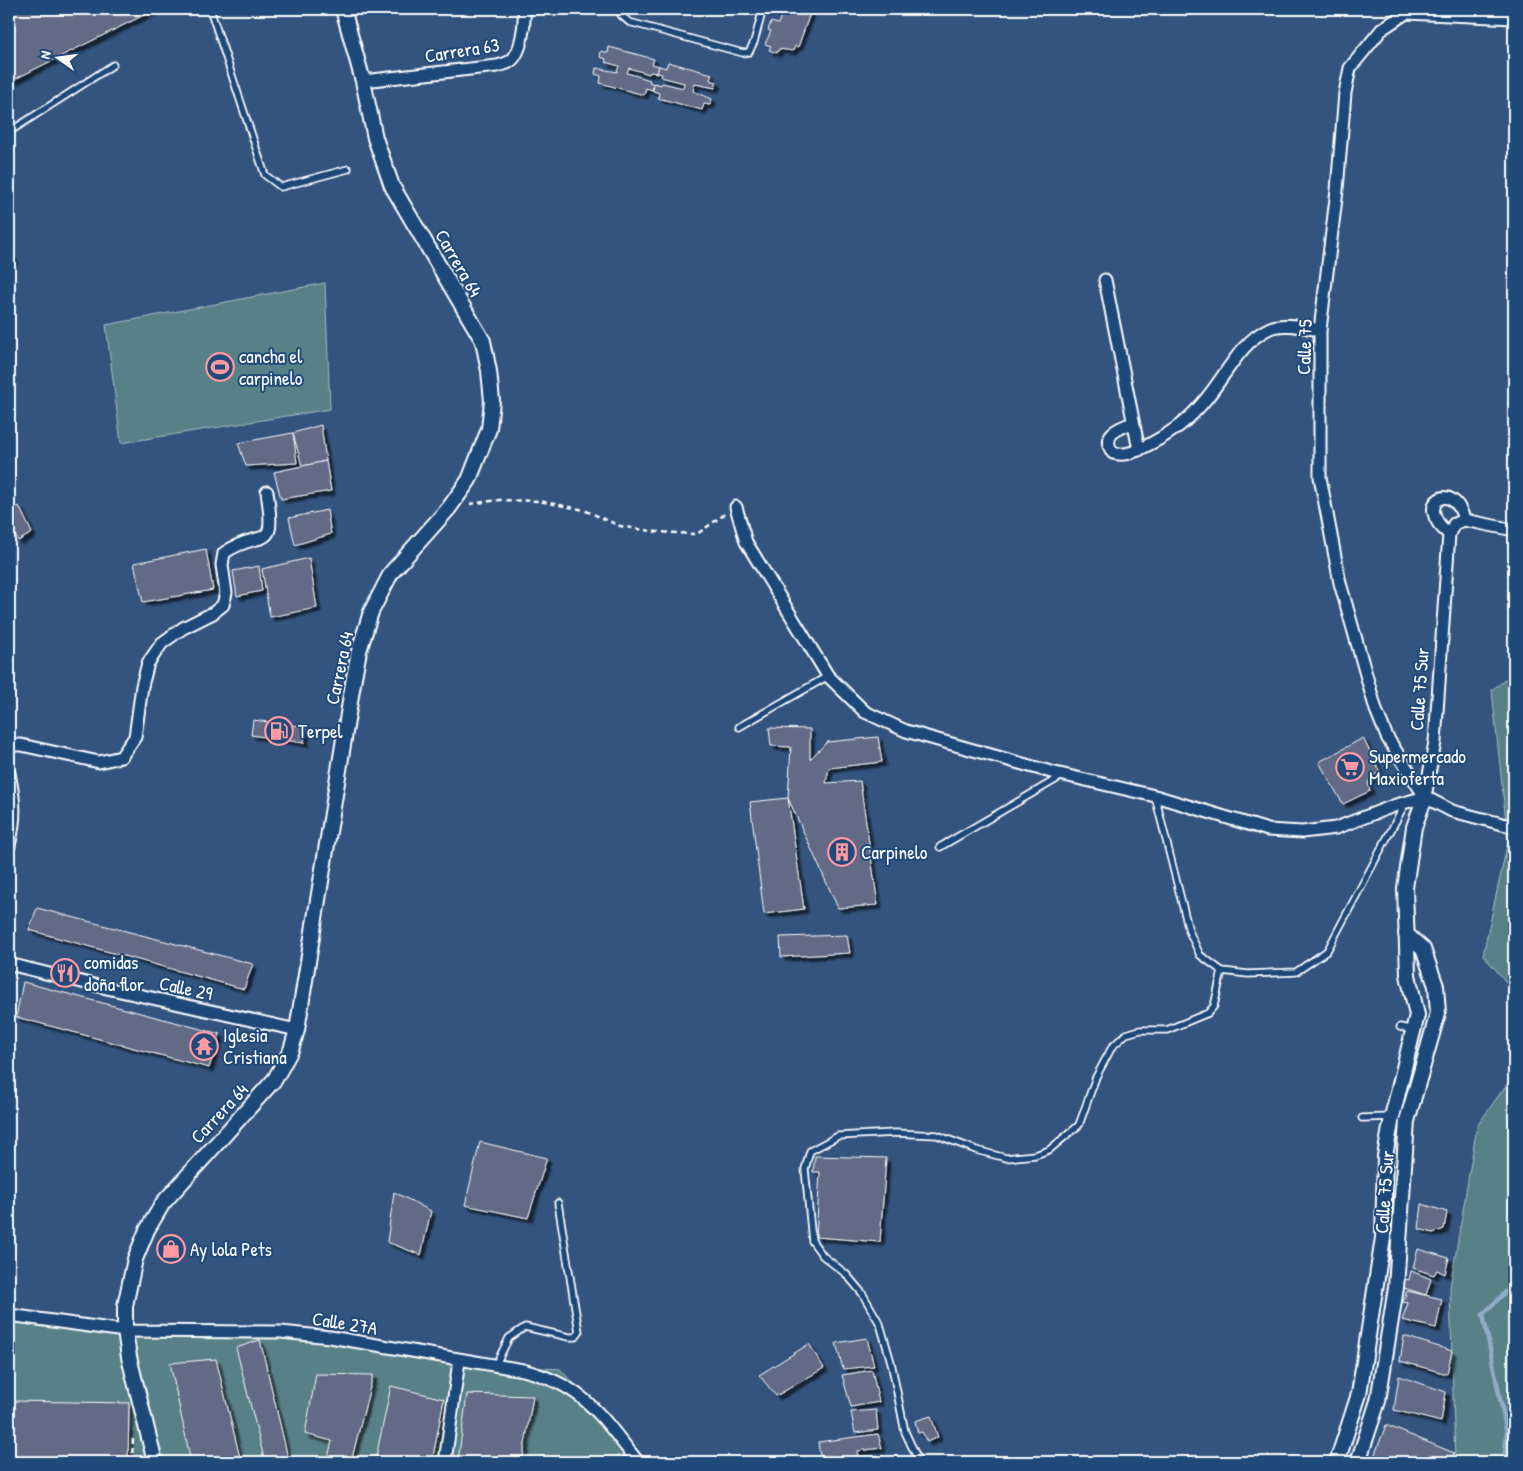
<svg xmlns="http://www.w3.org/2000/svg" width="1523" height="1471" viewBox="0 0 1523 1471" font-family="'Patrick Hand',sans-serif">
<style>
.green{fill:#598087;stroke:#acc0c3}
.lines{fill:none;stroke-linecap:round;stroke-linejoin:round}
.stream{stroke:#91acc8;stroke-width:4.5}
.building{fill:#626a86;stroke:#fff;filter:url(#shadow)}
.service-casing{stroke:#fff;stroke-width:9}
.minor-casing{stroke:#fff;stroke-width:15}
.tertiary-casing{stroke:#fff;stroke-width:18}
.path{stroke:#fff;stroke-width:2.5;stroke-dasharray:5 4;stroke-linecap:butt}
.service{stroke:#1f4a7a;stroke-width:5.5}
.minor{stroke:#1f4a7a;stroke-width:11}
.tertiary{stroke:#1f4a7a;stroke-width:14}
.labels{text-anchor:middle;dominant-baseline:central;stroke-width:4;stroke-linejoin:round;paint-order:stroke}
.street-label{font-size:19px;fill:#fff;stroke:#1f4a7a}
.poi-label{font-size:19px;fill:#fff;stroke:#1f4a7a;text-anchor:start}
</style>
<defs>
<filter id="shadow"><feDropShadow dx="4" dy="4" stdDeviation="1" flood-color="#0009"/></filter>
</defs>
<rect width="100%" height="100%" fill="#33547e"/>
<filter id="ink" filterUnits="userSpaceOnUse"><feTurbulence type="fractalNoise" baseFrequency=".02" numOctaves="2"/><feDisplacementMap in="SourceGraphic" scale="10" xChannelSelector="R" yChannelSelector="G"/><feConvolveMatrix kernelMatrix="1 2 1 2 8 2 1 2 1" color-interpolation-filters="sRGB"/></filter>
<g filter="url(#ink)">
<g class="green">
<path d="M325,283L330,409L121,443L106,325Z"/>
<path d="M1514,673V991L1483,955L1508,841L1492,690Z"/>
<path d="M1514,1074V1462H1455L1450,1288L1477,1126Z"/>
<path d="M9,1322L110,1333L309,1337L432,1362L560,1369L647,1462H9Z"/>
</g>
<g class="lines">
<path class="stream" d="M1504,1462L1507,1433L1483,1314L1514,1284"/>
</g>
<g class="building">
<path d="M9,9H156L9,82Z"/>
<path d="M778,9H804L811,11L798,47L795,46L793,51L779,49L777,53L769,50L771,46L765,44L771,31L768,30L771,22L778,24L781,16L776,14Z"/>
<path d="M609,47L654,59L652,64L659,66L657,73L650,72L649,74L629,68L627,73L650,80L649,82L654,84L652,90L646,88L644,95L600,83L601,76L595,74L596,68L617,72L619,66L605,62L606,59L600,57L601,51L608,53Z"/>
<path d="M668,62L712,74L710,80L717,82L715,88L695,84L693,91L712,99L710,105L704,104L702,110L658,98L659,93L653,91L654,83L661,85L662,83L683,88L684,83L661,77L662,74L657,73L659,66L666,68Z"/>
<path d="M9,248L14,260L9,261Z"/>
<path d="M321,425L326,461L302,466L293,433Z"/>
<path d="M293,433L297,463L246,466L238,443Z"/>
<path d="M326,461L331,491L281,499L274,472Z"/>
<path d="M19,506L32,533L18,541L9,522V512Z"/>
<path d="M327,510L331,534L295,545L289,518Z"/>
<path d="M206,549L213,590L143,602L134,563Z"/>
<path d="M309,558L317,608L270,617L262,569Z"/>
<path d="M259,566L262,591L237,596L233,571Z"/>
<path d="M253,720L306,727L304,743L251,735Z"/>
<path d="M769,728L810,729V759L827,742L878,737L882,762L829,768L826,783L860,781L878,905L838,908L788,798L791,747L771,746Z"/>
<path d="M1363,738L1380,772L1372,776L1368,783L1370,791L1343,804L1319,762Z"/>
<path d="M788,798L804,909L764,914L750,802Z"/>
<path d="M37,908L253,964L244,989L29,930Z"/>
<path d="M847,935L850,953L781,957L780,937Z"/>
<path d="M23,982L220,1034L209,1068L16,1017Z"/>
<path d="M480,1142L547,1158L528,1218L465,1205Z"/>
<path d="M815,1156L886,1158L880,1242L816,1237L820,1172H813Z"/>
<path d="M394,1192L431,1211L421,1255L387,1242Z"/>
<path d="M1422,1204L1447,1212L1444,1229L1433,1233L1419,1229Z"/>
<path d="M1418,1249L1449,1258L1445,1274L1437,1270L1434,1275L1413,1268Z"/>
<path d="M1411,1271L1431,1279L1426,1295L1404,1288L1405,1279L1409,1280Z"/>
<path d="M1407,1291L1442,1299L1436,1328L1402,1320L1408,1303L1403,1302Z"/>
<path d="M1404,1336L1452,1351L1447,1374L1400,1361Z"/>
<path d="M867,1338L874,1366L843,1369L836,1343Z"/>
<path d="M260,1340L289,1462H265L236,1348Z"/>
<path d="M809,1344L824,1368L776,1396L759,1375Z"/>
<path d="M216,1359L241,1462H191L170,1363Z"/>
<path d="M872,1370L879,1402L851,1407L842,1375Z"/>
<path d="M316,1374L373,1375L351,1462H327L332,1441L305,1434Z"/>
<path d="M1399,1376L1446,1392L1441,1422L1394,1410Z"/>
<path d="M391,1386L444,1399L432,1462H375Z"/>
<path d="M467,1394L533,1396L522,1462H458Z"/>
<path d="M12,1401L129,1403L128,1462H9V1424Z"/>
<path d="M876,1410L878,1430L855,1433L851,1412Z"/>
<path d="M931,1416L938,1437L927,1442L922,1432L918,1433L915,1421Z"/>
<path d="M1386,1425L1454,1453L1450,1462H1372Z"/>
<path d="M878,1434L882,1448L857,1451L860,1462H834L832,1456H820L818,1442Z"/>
</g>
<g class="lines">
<defs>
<g id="service">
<path d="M210,9L265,175L281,187L348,169"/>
<path d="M621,9V15L629,22L743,53L749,52L754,42L763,9"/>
<path d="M9,132L113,65"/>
<path d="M739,727L828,676"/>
<path d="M1155,796L1189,931L1200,955L1222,971L1248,974L1296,972L1327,951L1406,802"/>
<path d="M940,847L1062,776"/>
<path d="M1400,1027L1413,1030"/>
<path d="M1362,1118L1392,1117"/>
<path d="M496,1364L509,1338L525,1327L569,1337H576L579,1332L558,1203"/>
<path d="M919,1462L905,1432L891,1362L880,1324L862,1293L846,1274L823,1256L812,1241L805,1169L810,1151L838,1136L895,1133L937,1135L976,1150L1006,1158L1035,1155L1049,1150L1079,1125L1096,1077L1112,1047L1126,1034L1140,1030H1167L1208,1013L1214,1006L1222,971"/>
</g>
<g id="minor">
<path d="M363,81L497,66C501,65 505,64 509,62C522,55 525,22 524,9"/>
<path d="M1105,280L1139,450"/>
<path d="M1133,423C1118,428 1100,435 1113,453C1126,457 1139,450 1150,444C1173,432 1189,420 1206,399C1226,375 1241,341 1270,328C1283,322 1306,328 1320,330"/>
<path d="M736,507L746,542L828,676L865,712L906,731L1051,772L1155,796L1268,830L1302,832L1336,828L1396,805L1425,797"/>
<path d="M1449,534C1411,504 1454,477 1464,520"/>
<path d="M9,745H21L99,762L121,757L135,737L142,686L148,663L162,643L183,628L213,613L223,605L226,593L222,565L224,553C262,526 277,557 267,492"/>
<path d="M9,773C15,802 16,817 9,846"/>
<path d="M1425,797L1387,737L1376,710L1340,583L1320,477V330L1337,190L1345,93L1350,68L1382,29L1406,13L1514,18"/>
<path d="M1425,797L1435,742L1449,534L1454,524L1464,520L1514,530"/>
<path d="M1425,797L1452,811L1514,827"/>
<path d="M9,964L102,987L297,1030"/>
<path d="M9,1315L125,1331L281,1332L330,1337L523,1370C585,1386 600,1415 638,1462"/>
<path d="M445,1462L459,1361"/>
</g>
<g id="tertiary">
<path d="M155,1462L129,1357L125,1331V1306L135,1259L147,1230L163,1203L275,1079L291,1050L297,1030L354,677L359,651L371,612L391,573L449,508L469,480L489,429L492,401L489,371L483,341L392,186L375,138L363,81L343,9"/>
<path d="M1337,1462L1359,1394L1383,1238L1385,1156L1392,1117L1417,1015L1408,975L1405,888L1414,827L1425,797"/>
<path d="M1358,1462L1378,1401L1396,1288L1407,1121L1438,1013L1436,986L1423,949L1406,934"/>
</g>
</defs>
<use href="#service" class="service-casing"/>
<use href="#minor" class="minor-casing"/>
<use href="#tertiary" class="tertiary-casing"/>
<g class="path">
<path d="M470,504L499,500L539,501L584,510L620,526L657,532L697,534L725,514"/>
<path d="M132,1462L133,1435"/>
</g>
<use href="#service" class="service"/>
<use href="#minor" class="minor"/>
<use href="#tertiary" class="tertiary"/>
</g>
</g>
<defs>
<symbol id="stadium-ring" viewBox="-11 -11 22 22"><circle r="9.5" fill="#1f4a7a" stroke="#ff9aa2" stroke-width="1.5"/><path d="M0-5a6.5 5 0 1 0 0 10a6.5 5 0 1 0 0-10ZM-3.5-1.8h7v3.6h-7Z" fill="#ff9aa2"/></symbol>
<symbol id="fuel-ring" viewBox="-11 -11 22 22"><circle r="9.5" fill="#1f4a7a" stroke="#ff9aa2" stroke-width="1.5"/><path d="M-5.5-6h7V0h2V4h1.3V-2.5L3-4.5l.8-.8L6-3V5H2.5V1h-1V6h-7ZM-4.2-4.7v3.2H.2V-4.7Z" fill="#ff9aa2"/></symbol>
<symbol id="supermarket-ring" viewBox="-11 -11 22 22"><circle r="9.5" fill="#1f4a7a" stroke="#ff9aa2" stroke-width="1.5"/><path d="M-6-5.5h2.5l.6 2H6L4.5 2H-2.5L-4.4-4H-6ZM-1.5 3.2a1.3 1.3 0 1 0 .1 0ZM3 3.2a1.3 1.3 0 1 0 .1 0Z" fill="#ff9aa2"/></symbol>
<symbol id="building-ring" viewBox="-11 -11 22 22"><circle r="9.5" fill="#1f4a7a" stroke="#ff9aa2" stroke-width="1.5"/><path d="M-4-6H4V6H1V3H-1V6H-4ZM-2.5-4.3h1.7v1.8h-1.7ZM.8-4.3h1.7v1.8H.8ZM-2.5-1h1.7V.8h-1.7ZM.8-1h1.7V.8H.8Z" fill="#ff9aa2"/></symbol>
<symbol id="restaurant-ring" viewBox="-11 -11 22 22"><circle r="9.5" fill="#1f4a7a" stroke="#ff9aa2" stroke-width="1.5"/><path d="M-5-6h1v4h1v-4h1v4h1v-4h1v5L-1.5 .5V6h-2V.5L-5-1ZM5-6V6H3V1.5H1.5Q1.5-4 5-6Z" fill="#ff9aa2"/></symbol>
<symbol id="temple-ring" viewBox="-11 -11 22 22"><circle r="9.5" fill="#1f4a7a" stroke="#ff9aa2" stroke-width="1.5"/><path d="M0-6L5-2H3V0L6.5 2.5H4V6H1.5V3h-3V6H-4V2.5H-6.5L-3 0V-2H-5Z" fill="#ff9aa2"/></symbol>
<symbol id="shop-ring" viewBox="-11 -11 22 22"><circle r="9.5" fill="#1f4a7a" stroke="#ff9aa2" stroke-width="1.5"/><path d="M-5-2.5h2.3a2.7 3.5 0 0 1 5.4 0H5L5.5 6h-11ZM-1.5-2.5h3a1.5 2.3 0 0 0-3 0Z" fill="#ff9aa2"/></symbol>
</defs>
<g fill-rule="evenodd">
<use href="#stadium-ring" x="204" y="351" width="32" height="32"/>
<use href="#fuel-ring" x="263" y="715" width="32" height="32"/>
<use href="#supermarket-ring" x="1334" y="751" width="32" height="32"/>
<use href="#building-ring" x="826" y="836" width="32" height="32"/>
<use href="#restaurant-ring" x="49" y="957" width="32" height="32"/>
<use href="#temple-ring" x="188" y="1030" width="32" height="32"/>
<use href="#shop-ring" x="155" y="1233" width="32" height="32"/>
</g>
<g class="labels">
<g class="street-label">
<text transform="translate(462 50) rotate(-9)">Carrera 63</text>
<text transform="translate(459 263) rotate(60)">Carrera 64</text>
<text transform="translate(1304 347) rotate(-88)">Calle 75</text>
<text transform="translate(339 668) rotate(-78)">Carrera 64</text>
<text transform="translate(1419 689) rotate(-86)">Calle 75 Sur</text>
<text transform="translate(186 988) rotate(12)">Calle 29</text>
<text transform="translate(219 1113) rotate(-47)">Carrera 64</text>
<text transform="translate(1384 1192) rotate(-86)">Calle 75 Sur</text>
<text transform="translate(345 1323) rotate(9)">Calle 27A</text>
</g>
<g class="poi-label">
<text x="239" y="356">cancha el<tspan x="239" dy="22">carpinelo</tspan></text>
<text x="298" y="731">Terpel</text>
<text x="1369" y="756">Supermercado<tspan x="1369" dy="22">Maxioferta</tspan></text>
<text x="861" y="852">Carpinelo</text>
<text x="84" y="962">comidas<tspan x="84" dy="22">doña flor</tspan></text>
<text x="223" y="1035">Iglesia<tspan x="223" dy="22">Cristiana</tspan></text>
<text x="190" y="1249">Ay lola Pets</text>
</g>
</g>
<rect width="1523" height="1471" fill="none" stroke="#1f4a7a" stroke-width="30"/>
<rect x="15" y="15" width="1493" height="1441" fill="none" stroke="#fff" stroke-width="2" filter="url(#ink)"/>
<g transform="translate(58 58) rotate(284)" stroke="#1f4a7a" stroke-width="4" paint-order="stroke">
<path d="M0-4L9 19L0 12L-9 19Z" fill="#ffffff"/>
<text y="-8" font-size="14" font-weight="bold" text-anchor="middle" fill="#ffffff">N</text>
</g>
</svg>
